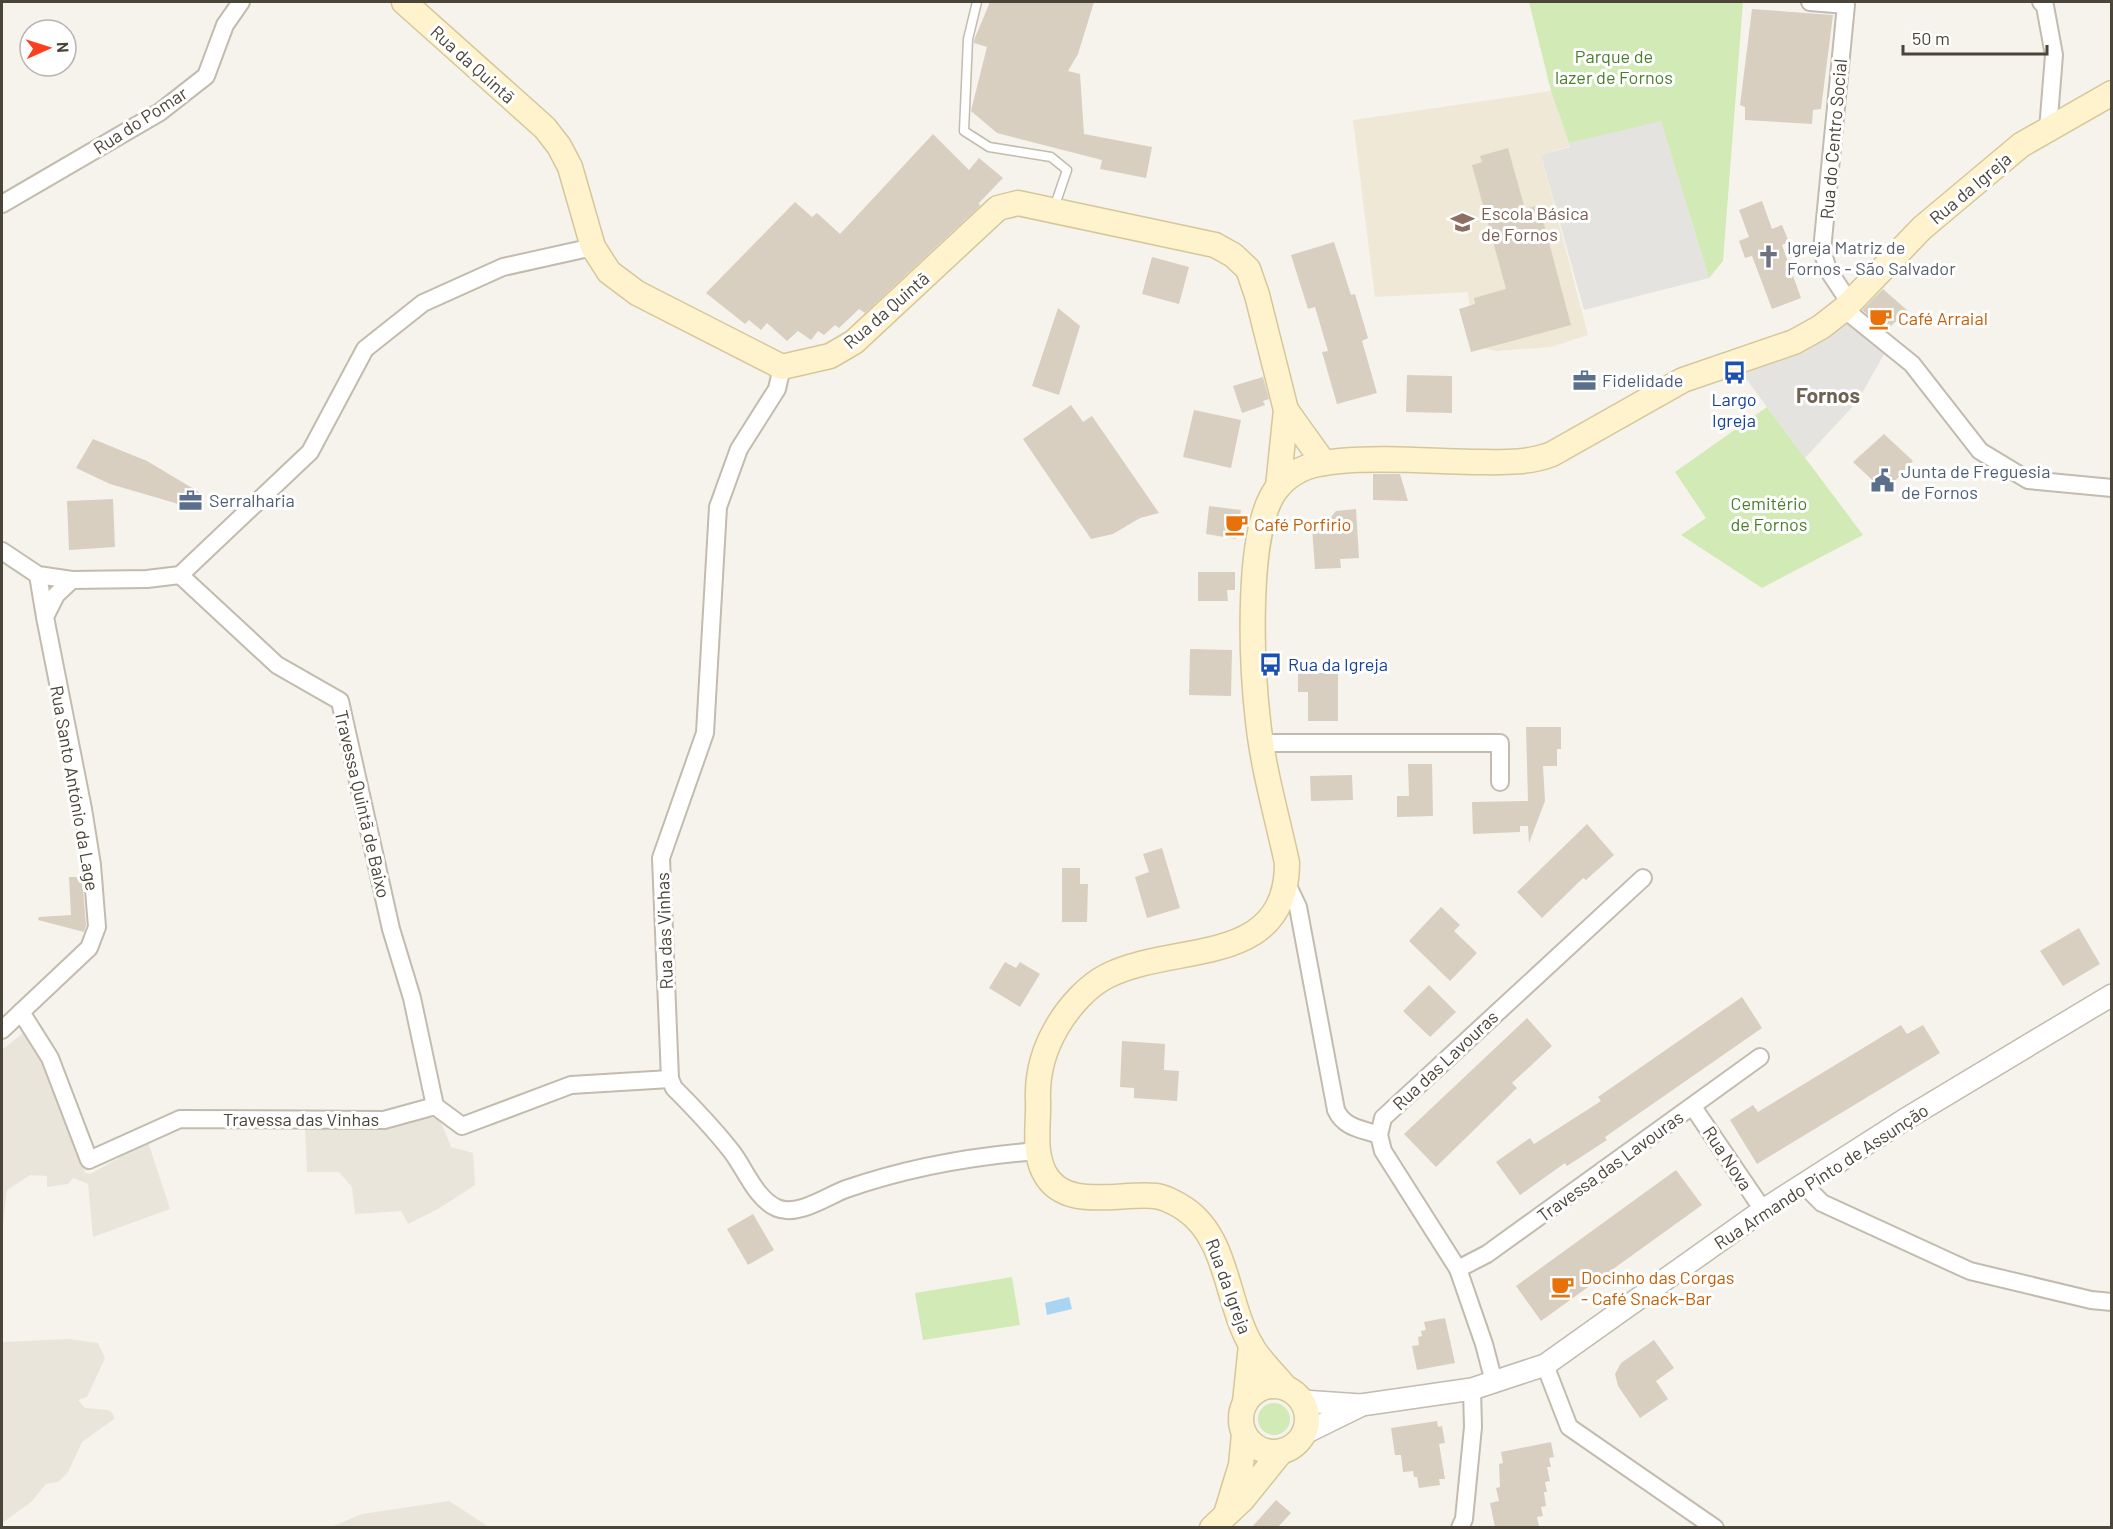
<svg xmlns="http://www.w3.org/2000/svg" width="2113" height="1529" viewBox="0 0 2113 1529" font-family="Barlow,sans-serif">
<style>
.residential{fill:#eae5da}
.education{fill:#efe8d6}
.green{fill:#d2eab5}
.parking{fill:#e5e3e0}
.water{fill:#a9d4f2}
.building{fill:#d8cfc1}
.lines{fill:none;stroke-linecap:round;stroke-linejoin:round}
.service-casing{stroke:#c2bbae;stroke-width:11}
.minor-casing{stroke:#c2bbae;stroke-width:20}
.tertiary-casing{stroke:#c2bbae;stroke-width:24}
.secondary-casing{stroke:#d6c79b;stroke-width:27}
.service{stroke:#fff;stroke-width:8}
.minor{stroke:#fff;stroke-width:16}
.tertiary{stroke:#fff;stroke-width:21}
.secondary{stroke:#fff3cd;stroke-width:24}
.labels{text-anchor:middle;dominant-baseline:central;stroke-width:6;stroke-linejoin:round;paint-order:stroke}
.park-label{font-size:18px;fill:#4a7f2a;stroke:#fff}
.street-label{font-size:18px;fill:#4b4439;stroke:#fff}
.education-label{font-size:18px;fill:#785e54;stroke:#fff;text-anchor:start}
.worship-label{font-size:18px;fill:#5b616d;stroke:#fff;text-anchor:start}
.food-label{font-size:18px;fill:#c56008;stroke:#fff;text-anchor:start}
.service-label{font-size:18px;fill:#4e5e75;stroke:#fff;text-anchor:start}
.transit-label{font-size:18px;fill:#164399;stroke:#fff}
.quarter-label{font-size:21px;font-weight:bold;fill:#6e6250;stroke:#fff}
</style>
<rect width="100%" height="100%" fill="#f6f3ec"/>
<g class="residential">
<path d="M23,1033L43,1059L85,1173L90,1174L148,1142L170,1209L93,1237L88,1184L73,1178L68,1184L47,1187V1176L30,1175L7,1190L2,1235V1050Z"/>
<path d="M426,1118H437L441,1122L451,1147L473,1153L475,1185L438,1209L408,1224L401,1211L355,1214L352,1187L339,1172H307L305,1127L382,1130Z"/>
<path d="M68,1339L98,1343L105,1358L87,1397L78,1400L85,1408L108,1410L113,1414L114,1419L82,1442L68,1472L58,1482L46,1484L31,1502L2,1523V1342Z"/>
<path d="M449,1501L489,1527H331L362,1514Z"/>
</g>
<path class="education" d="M1551,91L1570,146L1541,155L1588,335L1551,347L1496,351L1473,346L1468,292L1375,297L1353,120Z"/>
<g class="green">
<path d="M1529,2H1743L1723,261L1709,278L1661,122L1569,143L1551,91Z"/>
<path d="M1767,407L1863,535L1762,588L1681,535L1706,518L1675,472Z"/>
<path d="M1012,1277L1020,1325L923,1340L915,1293Z"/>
<circle cx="1274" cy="1419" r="16"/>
</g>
<g class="parking">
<path d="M1661,121L1709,278L1584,310L1541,155L1570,147L1569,143Z"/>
<path d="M1846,315L1887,349L1857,402L1805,458L1741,372Z"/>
</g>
<path class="water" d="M1069,1297L1072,1309L1047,1315L1045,1303Z"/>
<g class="building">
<path d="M990,2H1094L1078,54L1068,71L1080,74L1084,134L1152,147L1146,178L1100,169L1102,160L997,133L971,111L987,47L974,43V40Z"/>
<path d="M1752,9L1833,15L1821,109L1813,110L1812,124L1745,120V107L1740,105Z"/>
<path d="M933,134L969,170L979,158L1003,178L979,203L980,206L865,313L859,309L839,328L835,325L824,335L818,331L811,340L798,331L787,341L767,323L761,330L749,320L745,324L706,293L795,202L812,217L817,213L840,234Z"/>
<path d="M1508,148L1525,209L1539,205L1571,325L1471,352L1459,309L1475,304L1474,298L1506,289L1472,165L1482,162L1480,156Z"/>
<path d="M1762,201L1772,229L1782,225L1789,242L1782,245L1801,298L1772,309L1752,256L1745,258L1739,241L1749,237L1739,210Z"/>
<path d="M1334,242L1351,295L1355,294L1368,338L1362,341L1377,393L1337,404L1322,352L1328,351L1315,307L1308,309L1291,255Z"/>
<path d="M1152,257L1189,267L1179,304L1142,294Z"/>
<path d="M1883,289L1908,311L1886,330L1862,310Z"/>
<path d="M1058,308L1080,326L1059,395L1032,386Z"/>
<path d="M1407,375L1452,376V413L1406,412Z"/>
<path d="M1263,377L1269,399L1263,401L1265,405L1242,413L1233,386Z"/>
<path d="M1071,405L1083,422L1092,416L1159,513L1140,518L1113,534L1091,539L1023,439Z"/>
<path d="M1194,410L1241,420L1231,468L1183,457Z"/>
<path d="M1884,434L1913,461L1885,492L1853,462Z"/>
<path d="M93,439L147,461L199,492L189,511L175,503L110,484L76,468Z"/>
<path d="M1373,474H1400L1408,501L1373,500Z"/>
<path d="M113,499L115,547L69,550L67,501Z"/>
<path d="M1209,506L1241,510L1236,539L1206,534Z"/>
<path d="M1356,509L1359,558L1340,559L1341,568L1315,569L1312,527L1324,526L1336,511Z"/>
<path d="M1198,572H1235V590H1227L1228,601H1198Z"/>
<path d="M1190,649L1232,650L1231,696L1189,695Z"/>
<path d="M1298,673H1338V721H1308V692H1298Z"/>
<path d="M1526,727H1561V749H1557V766H1543L1545,801L1529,843L1528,826H1520V832L1473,834L1472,802L1528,801Z"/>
<path d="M1408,764H1432L1433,816L1397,817V796H1409Z"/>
<path d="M1352,775L1353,800L1311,801L1310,776Z"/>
<path d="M1587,824L1614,855L1586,880L1583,878L1542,918L1517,892Z"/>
<path d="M1162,848L1180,908L1147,918L1135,877L1149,872L1143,854Z"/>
<path d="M1062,868H1080V884H1088L1087,922H1062Z"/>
<path d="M69,877H82L86,925L84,932L38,920L39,917L71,915Z"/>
<path d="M1441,907L1460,925L1454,931L1477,953L1450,981L1409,941Z"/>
<path d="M2079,928L2100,964L2063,986L2040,951Z"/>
<path d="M1005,962L1016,968L1020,962L1040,974L1020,1007L989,988Z"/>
<path d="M1429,985L1456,1012L1430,1037L1403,1011Z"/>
<path d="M1742,997L1762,1028L1605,1137L1607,1140L1567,1166L1565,1163L1520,1195L1496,1162L1530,1138L1534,1144L1601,1101L1598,1097Z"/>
<path d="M1527,1018L1552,1046L1512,1083L1517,1088L1436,1167L1404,1134Z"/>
<path d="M1901,1025L1907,1034L1923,1025L1940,1053L1757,1164L1730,1120L1753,1105L1758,1112Z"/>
<path d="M1122,1041L1165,1044L1164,1070L1179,1071L1177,1101L1134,1098V1088L1120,1087Z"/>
<path d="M1676,1170L1702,1205L1541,1321L1516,1286Z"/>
<path d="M753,1214L774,1250L748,1265L727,1229Z"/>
<path d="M1445,1318L1455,1363L1417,1370L1412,1346L1419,1345L1418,1337L1422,1336L1421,1331L1426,1330L1424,1322Z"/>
<path d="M1654,1340L1674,1368L1656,1381L1668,1399L1640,1418L1618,1386L1615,1374L1621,1363Z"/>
<path d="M1437,1421L1438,1427L1442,1426L1445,1443L1439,1444L1445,1479H1439L1440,1485L1419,1488L1417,1477H1414L1413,1471L1403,1472L1401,1455H1395L1391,1428Z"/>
<path d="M1551,1442L1554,1457L1549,1458L1551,1467H1547L1550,1481L1545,1482L1547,1492H1544L1546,1506L1541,1507L1543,1516L1537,1517L1539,1527H1495L1490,1503L1499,1501L1496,1488L1500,1487L1499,1464L1503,1463L1501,1452Z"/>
<path d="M1276,1500L1291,1513L1278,1527H1252Z"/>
</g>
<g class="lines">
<defs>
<path id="service" d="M977,2L968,39L964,131L989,147L1051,157L1067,170L1054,208"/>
<g id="minor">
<path d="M1810,2L1846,5L1822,250L1828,270L1850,303"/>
<path d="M2041,2L2045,6L2054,55L2048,130"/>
<path d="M2,204L160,112L206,76L225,25L241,2"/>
<path d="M1844,309L1912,364L1980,451L2028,480L2112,488"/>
<path d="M782,367L777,389L739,449L718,507L705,733L661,858L670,1079L674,1088C694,1108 714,1129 732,1152C745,1169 756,1199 777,1208C798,1217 827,1196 846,1189C909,1167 972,1156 1038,1151"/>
<path d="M2,551L38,575L72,580L147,579L180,575L310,452L365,349L423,303L503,267L593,247"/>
<path d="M38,575L45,617"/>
<path d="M180,575L277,665L340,701L391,929L412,998L435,1106"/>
<path d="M1262,743H1500V782"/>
<path d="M1287,884L1298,907L1336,1110C1344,1128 1362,1129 1379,1135"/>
<path d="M21,1012L50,1058L89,1160L180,1119L384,1120L435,1106"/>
<path d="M2,1030L89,948L97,927L92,865L83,809L45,617L56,595L72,580"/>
<path d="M435,1106L462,1126L571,1085L670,1079"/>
<path d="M1693,1107L1763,1210"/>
<path d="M1803,1184L1822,1203L1970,1271L2091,1300L2112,1302"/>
<path d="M1458,1269L1487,1254L1760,1057"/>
<path d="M1545,1365L1569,1427L1715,1528"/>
<path d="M1494,1382L1484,1344L1458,1269L1383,1151L1379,1135L1383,1118L1643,878"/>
<path d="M1460,1528L1464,1519L1473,1427L1472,1389"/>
</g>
<g id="tertiary">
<path d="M1302,1401L1361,1405L1472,1389L1545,1365L1763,1210L1904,1120L2112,995"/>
<path d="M1305,1433L1360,1406"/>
</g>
<g id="secondary">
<path d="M404,2L545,128L559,146L570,167L593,247L609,272L637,293L782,367L830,356L854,342L998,208L1018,203L1215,245L1233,255L1248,269L1257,295L1286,410L1278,487"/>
<path d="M1286,410L1324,463"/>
<circle cx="1274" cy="1419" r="33"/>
<path d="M1285,1387C1274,1373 1259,1360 1251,1345C1226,1302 1228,1238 1185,1209C1178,1204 1164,1197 1156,1196C1120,1192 1064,1212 1044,1172C1033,1150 1039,1123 1038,1100C1037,1075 1044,1049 1057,1027C1068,1008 1087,986 1107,976C1173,942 1287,969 1287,863C1277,816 1263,769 1258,721C1252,669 1244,524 1279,486C1296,467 1316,463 1340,461C1383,457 1428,461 1472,462C1499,462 1527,464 1552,454L1683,380L1794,342L1821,327L1844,309L1922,228L2021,145L2112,93"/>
<path d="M1245,1402L1251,1345"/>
<path d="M1227,1511L1241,1465L1244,1434"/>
<path d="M1212,1528L1242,1500L1280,1453"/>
</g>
</defs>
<use href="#service" class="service-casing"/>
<use href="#minor" class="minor-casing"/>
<use href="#tertiary" class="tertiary-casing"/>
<use href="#secondary" class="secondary-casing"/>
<use href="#service" class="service"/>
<use href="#minor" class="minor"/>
<use href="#tertiary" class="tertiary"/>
<use href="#secondary" class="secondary"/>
</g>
<defs>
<symbol id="school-bare" viewBox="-9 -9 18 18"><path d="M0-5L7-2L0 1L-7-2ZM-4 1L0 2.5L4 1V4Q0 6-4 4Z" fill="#8d6e63" stroke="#fff" stroke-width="2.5" paint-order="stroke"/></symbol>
<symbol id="church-bare" viewBox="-9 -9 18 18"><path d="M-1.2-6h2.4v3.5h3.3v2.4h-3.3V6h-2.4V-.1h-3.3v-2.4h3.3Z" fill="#6b7280" stroke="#fff" stroke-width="2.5" paint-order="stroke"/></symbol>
<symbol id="cafe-bare" viewBox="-9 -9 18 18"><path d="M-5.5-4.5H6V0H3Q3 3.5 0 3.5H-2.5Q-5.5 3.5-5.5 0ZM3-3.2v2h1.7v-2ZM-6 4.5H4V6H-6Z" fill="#e8710a" stroke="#fff" stroke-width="2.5" paint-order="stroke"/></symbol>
<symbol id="bus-bare" viewBox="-9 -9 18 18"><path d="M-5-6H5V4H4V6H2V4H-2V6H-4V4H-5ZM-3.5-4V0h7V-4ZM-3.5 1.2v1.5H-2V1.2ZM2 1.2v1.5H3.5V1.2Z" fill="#1a4fb4" stroke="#fff" stroke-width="2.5" paint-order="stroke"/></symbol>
<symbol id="office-bare" viewBox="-9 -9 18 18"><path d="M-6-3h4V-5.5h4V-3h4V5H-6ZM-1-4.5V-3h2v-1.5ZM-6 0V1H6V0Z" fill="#5c6f8a" stroke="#fff" stroke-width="2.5" paint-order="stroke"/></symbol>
<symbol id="civic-bare" viewBox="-9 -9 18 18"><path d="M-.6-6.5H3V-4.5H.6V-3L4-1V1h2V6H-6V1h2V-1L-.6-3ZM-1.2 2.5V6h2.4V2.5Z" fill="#5c6f8a" stroke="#fff" stroke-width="2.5" paint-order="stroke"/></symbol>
</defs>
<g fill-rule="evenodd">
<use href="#school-bare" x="1446" y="206" width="33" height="33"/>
<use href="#church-bare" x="1752" y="240" width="33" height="33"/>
<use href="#cafe-bare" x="1864" y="302" width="33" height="33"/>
<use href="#bus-bare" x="1718" y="356" width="33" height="33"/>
<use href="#office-bare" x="1568" y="364" width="33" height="33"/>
<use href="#civic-bare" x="1866" y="464" width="33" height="33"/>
<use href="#office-bare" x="174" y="484" width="33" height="33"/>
<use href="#cafe-bare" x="1220" y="508" width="33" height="33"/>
<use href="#bus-bare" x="1254" y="648" width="33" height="33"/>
<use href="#cafe-bare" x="1546" y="1270" width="33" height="33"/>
</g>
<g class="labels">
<g class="park-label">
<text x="1614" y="56">Parque de<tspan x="1614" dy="21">lazer de Fornos</tspan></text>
<text x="1769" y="503">Cemitério<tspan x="1769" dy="21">de Fornos</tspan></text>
</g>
<g class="street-label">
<text transform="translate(473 64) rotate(42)">Rua da Quintã</text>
<text transform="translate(140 120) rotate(-33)">Rua do Pomar</text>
<text transform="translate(1833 139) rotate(-85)">Rua do Centro Social</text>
<text transform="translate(1970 188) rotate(-40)">Rua da Igreja</text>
<text transform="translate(886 310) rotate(-41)">Rua da Quintã</text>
<text transform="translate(75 788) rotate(80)">Rua Santo António da Lage</text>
<text transform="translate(363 804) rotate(77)">Travessa Quintã de Baixo</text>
<text transform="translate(664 931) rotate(-92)">Rua das Vinhas</text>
<text transform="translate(1445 1060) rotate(-43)">Rua das Lavouras</text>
<text x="301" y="1119">Travessa das Vinhas</text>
<text transform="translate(1728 1158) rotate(56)">Rua Nova</text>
<text transform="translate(1610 1166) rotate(-36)">Travessa das Lavouras</text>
<text transform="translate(1821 1176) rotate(-33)">Rua Armando Pinto de Assunção</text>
<text transform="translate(1229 1286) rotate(70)">Rua da Igreja</text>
</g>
<g class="education-label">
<text x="1481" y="213">Escola Básica<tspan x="1481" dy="21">de Fornos</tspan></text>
</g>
<g class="worship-label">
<text x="1787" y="247">Igreja Matriz de<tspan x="1787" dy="21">Fornos - São Salvador</tspan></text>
</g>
<g class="food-label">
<text x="1898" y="318">Café Arraial</text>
<text x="1254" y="524">Café Porfirio</text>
<text x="1581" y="1277">Docinho das Corgas<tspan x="1581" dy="21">- Café Snack-Bar</tspan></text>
</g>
<g class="service-label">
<text x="1602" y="380">Fidelidade</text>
<text x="1901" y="471">Junta de Freguesia<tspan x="1901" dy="21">de Fornos</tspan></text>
<text x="209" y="500">Serralharia</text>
</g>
<g class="transit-label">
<text x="1734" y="399">Largo<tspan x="1734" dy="21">Igreja</tspan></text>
<text x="1288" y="664" text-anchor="start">Rua da Igreja</text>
</g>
<g class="quarter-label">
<text x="1828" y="394">Fornos</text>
</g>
</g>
<rect width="2113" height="1529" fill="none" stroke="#4b4439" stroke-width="6"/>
<g transform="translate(48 48) rotate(87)"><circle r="28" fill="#ffffff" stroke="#b7b4b0" stroke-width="1.5"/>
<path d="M0-4.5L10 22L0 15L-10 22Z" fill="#fc3f1d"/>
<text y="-9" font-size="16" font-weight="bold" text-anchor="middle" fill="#4b4439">N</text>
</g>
<path d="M1903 45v9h144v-9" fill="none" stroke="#4b4439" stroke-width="3"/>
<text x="1912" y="45" font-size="18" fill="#4b4439" stroke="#ffffff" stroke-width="4.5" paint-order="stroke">50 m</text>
</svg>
